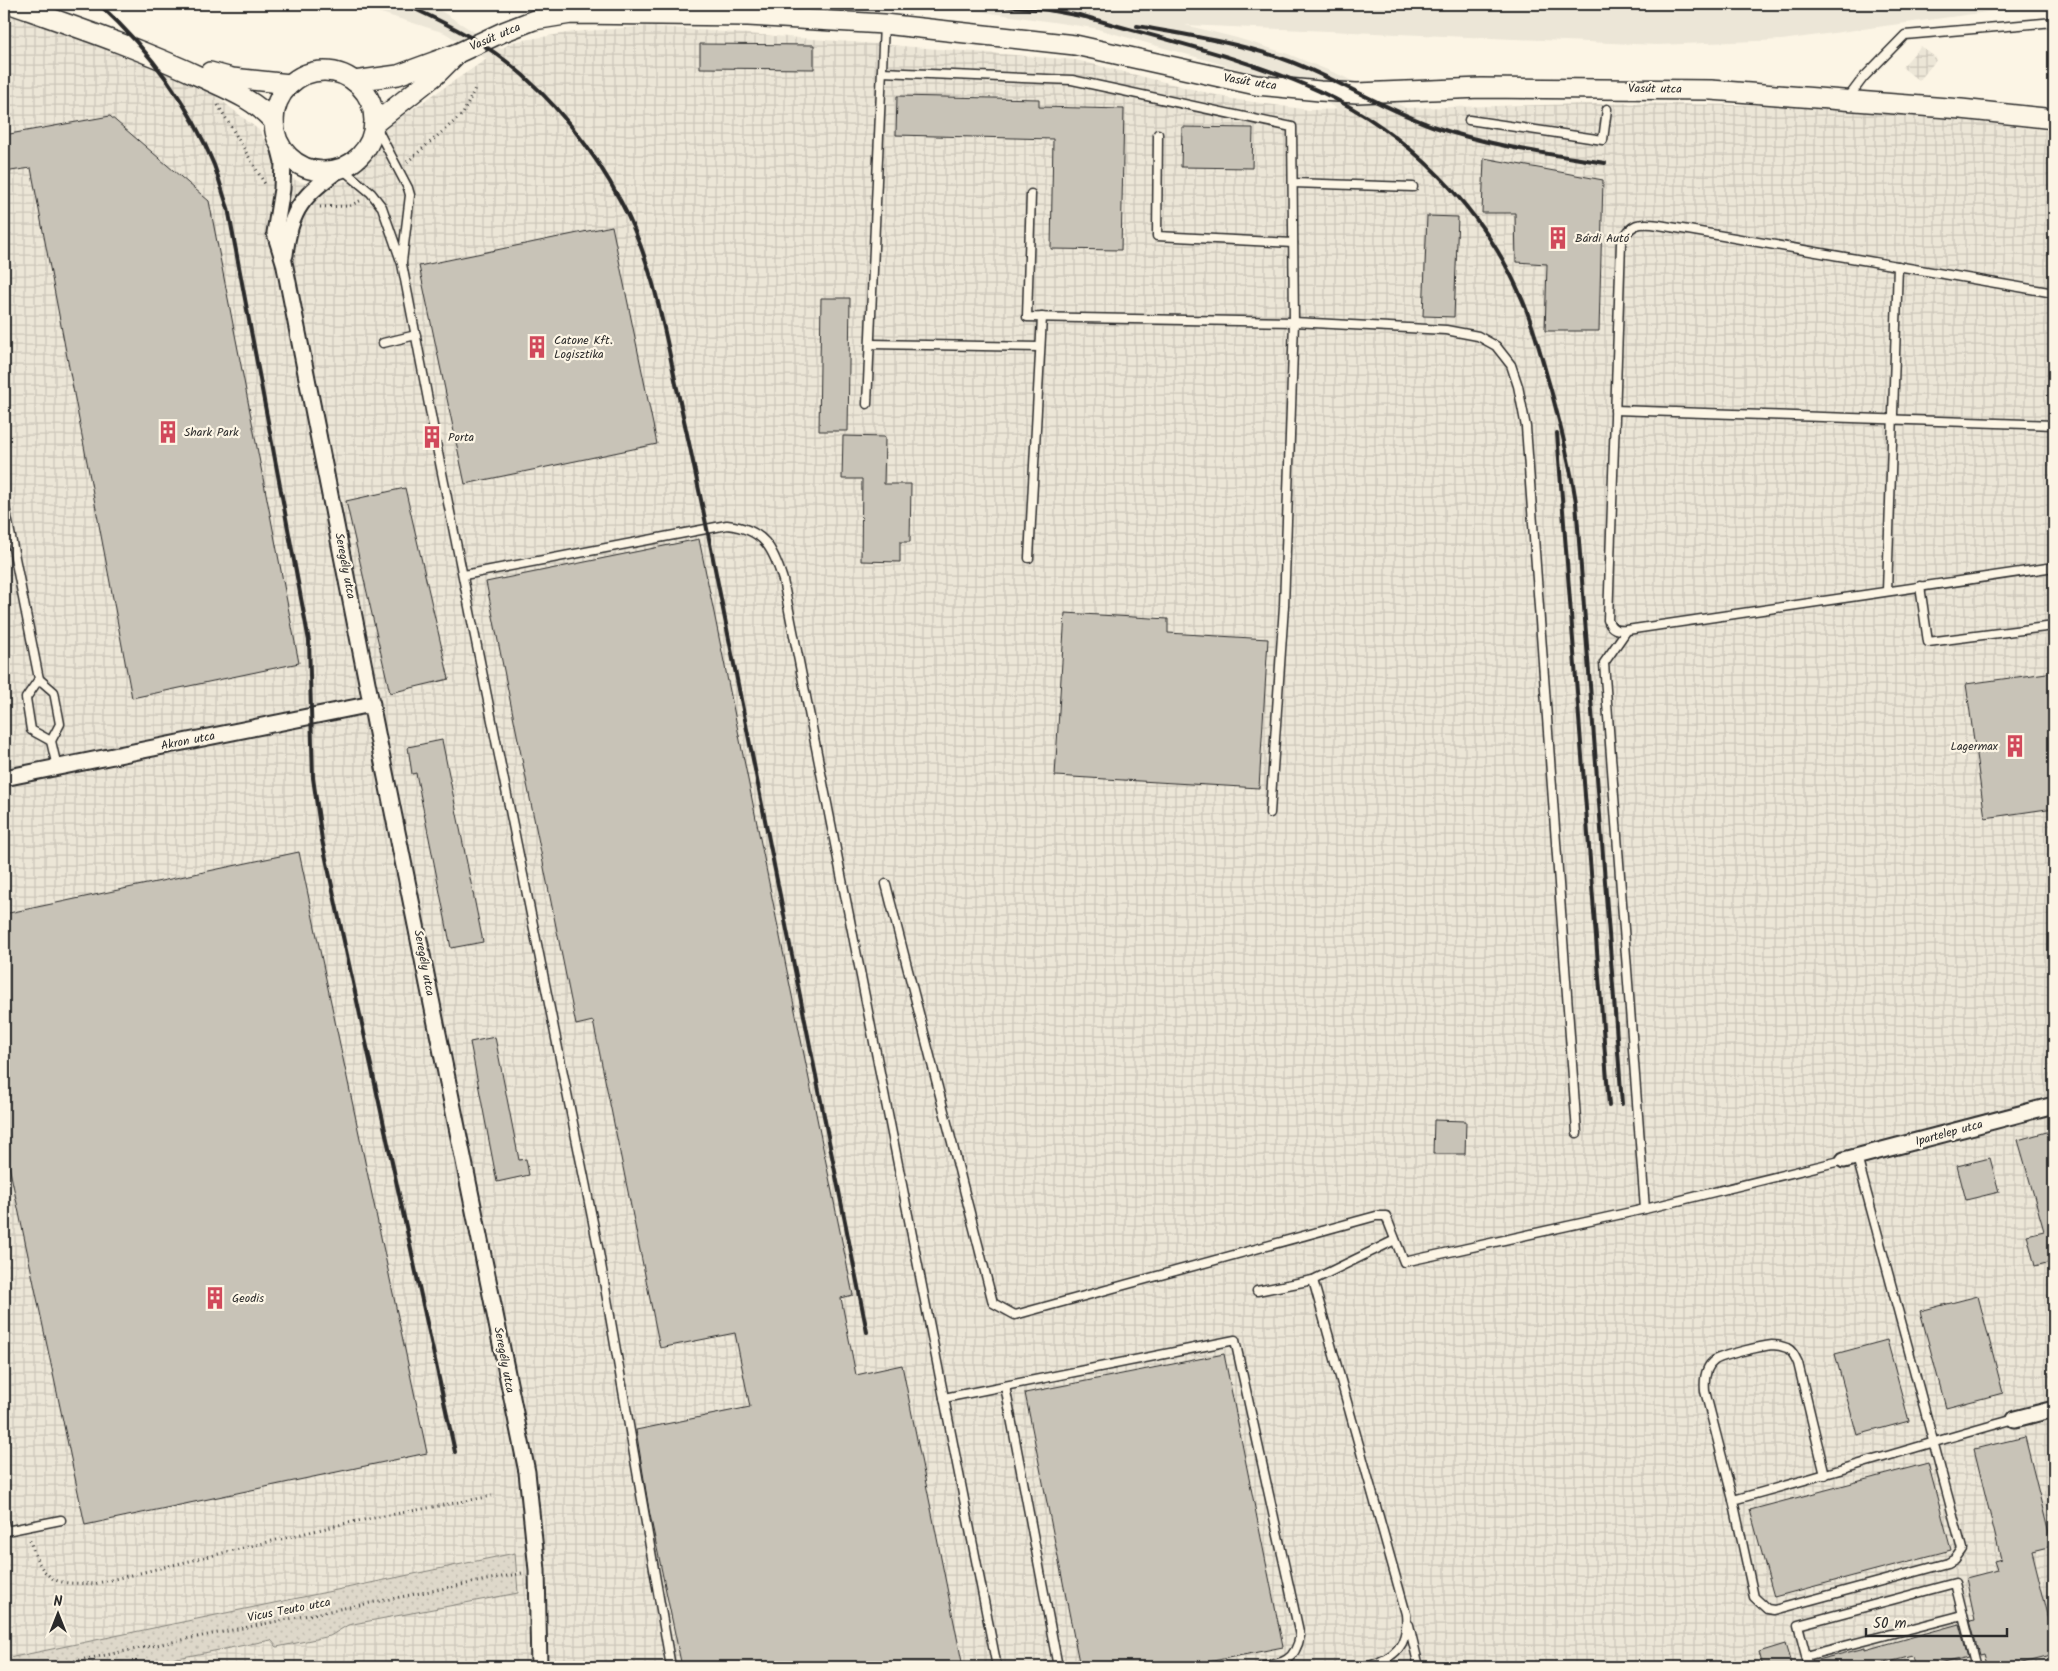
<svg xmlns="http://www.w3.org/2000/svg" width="2058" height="1671" viewBox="0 0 2058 1671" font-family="Kalam,sans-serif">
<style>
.built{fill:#ece6d7}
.industrial{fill:url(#industrial-grid)}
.grass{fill:url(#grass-dots);stroke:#84827a}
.building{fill:#c8c3b7;stroke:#2b2b2b}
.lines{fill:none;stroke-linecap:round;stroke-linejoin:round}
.service-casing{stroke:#2b2b2b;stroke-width:11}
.minor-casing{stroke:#2b2b2b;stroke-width:19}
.tertiary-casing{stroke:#2b2b2b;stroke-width:22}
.path{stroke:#2b2b2b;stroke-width:3;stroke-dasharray:1 4;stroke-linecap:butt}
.service{stroke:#fcf5e5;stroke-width:8}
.minor{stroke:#fcf5e5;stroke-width:15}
.tertiary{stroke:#fcf5e5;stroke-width:19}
.rail{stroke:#2b2b2b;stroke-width:4}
.labels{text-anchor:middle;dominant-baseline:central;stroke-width:4.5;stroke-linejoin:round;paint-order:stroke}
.street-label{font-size:12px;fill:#2b2b2b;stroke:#fcf5e5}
.poi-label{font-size:12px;fill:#2b2b2b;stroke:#fcf5e5;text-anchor:start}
</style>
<defs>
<pattern id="industrial-grid" width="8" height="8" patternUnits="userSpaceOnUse" patternTransform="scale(1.25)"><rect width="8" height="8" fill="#ece6d7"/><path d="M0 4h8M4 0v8" fill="none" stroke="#cbc5b9"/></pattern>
<pattern id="grass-dots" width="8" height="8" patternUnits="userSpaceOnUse" patternTransform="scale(1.25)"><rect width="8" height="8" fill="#ded8ca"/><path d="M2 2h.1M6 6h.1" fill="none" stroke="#bfbaae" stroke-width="1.8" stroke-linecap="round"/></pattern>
</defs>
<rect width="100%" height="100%" fill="#fcf5e5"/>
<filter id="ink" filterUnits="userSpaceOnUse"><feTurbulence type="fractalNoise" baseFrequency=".02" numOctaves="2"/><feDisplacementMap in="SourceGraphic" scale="10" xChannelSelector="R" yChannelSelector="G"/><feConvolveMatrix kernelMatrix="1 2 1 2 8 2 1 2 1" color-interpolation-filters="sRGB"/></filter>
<g filter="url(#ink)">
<g class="built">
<path d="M342,4H475L436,8L517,59L507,72L445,33L362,7Z"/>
<path d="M826,4H2045L1782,40L1657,45L1185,25L1237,38L1288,54L1340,75L1410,110L1387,142L1326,102L1294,87L1238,69L1094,28L963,9Z"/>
</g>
<g class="industrial">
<path d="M4,9L188,74L260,131L284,176L310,185L346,181L377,149L387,126L512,42L573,32L649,26L1076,60L1232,99L1309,110L1637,103L1844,107L2054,131V1667H4Z"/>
<path d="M1921,46L1937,59L1919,81L1902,67Z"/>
</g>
<path class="grass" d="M515,1553L518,1593L348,1625L330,1636L277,1647L271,1640L131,1667H4V1659Z"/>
<g class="building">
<path d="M700,44L814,45V69L700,68Z"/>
<path d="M897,96L1039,99V107L1124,109L1121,250L1051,249L1053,139L896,135Z"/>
<path d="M110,116L209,201L299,663L132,698L31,168L4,172V135Z"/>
<path d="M1182,127L1253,128L1252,168L1181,167Z"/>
<path d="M1484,158L1603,180L1599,331H1545L1547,264L1516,262L1515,213H1482Z"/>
<path d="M1427,216L1458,217L1454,317L1423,316Z"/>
<path d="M612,226L657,444L465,484L419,266Z"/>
<path d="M821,298H850L848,431H819Z"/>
<path d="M843,436L885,437L884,484H911L910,542H900V562L861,561L862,479H842Z"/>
<path d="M405,488L449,679L390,693L346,501Z"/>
<path d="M699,539L853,1295L841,1298L856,1375L902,1365L963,1667H682L649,1510L636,1430L750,1407L735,1333L660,1348L593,1021L576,1025L486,582Z"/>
<path d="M1065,613L1168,619V633L1268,639L1259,788L1055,776Z"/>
<path d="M2054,672V808L1985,818L1966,684Z"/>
<path d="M442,740L483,942L451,948L416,773L412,774L408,747Z"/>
<path d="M299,852L427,1453L85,1525L4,1142V914Z"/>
<path d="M495,1037L519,1160L526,1159L529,1175L497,1182L470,1042Z"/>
<path d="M1434,1120L1466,1121L1465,1154H1433Z"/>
<path d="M2054,1130V1261L2035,1266L2027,1235L2044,1231L2018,1140Z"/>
<path d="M1990,1158L1999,1192L1966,1200L1957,1166Z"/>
<path d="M1978,1296L2003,1393L1946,1408L1920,1311Z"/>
<path d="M1887,1340L1909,1421L1857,1435L1835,1354Z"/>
<path d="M1224,1354L1283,1647L1183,1667H1080L1025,1393Z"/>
<path d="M2025,1437L2052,1546L2032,1551L2054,1639V1655L2006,1667H1987L1983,1653L1979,1654L1970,1621L1975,1620L1966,1578L1997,1570L1994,1561L2001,1559L1974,1449Z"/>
<path d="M1928,1463L1951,1550L1774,1597L1750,1510Z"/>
<path d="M1959,1624L1968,1657L1928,1667H1915L1912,1656L1870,1667H1814L1813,1661L1865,1648V1650Z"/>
<path d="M1785,1644L1792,1667H1763L1759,1652Z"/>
</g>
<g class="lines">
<defs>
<g id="service">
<path d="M882,72L1072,80L1292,127L1294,322L1284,606L1270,813"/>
<path d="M1848,98L1863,78L1905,35L2054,22"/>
<path d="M1469,120L1603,140L1607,109"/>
<path d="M375,125L408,188L410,195L402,262"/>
<path d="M1158,134L1157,236L1293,243"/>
<path d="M341,168L371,193L382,207L402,264L434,431"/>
<path d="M1293,183L1413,187"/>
<path d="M1031,194L1027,317L1294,322L1446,330L1478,336L1496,346L1511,365L1518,386L1526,427L1577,1133"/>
<path d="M2054,293L1659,225C1639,222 1630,223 1621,243L1608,620C1611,630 1618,631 1627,630L2054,567"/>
<path d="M383,343L416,335"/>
<path d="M871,344L1040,347"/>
<path d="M867,404L884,24"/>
<path d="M1615,410L2054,425"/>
<path d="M436,443L598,1247L671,1667"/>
<path d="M4,502L39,679L26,698L31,730L51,741L57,767"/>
<path d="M1029,558L1042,317"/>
<path d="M464,575L727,525C764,529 773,548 783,580L997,1667"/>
<path d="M1920,586L1928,642L2054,626"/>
<path d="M1887,591L1898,266"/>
<path d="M1627,630L1604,663L1645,1209"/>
<path d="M39,679L54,692L60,724L51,741"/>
<path d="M886,884L993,1303L1015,1315L1376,1216H1386L1404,1262L1645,1209L1844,1160"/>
<path d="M1857,1157L1962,1549L1955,1559L1948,1563L1774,1610L1767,1609L1754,1597L1733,1500C1827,1475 1921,1445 2015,1419"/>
<path d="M1313,1280L1406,1614C1409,1645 1396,1657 1367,1667"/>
<path d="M1257,1291L1313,1280L1395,1240"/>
<path d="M1005,1386L1058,1667"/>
<path d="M944,1398L1235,1340L1300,1636C1295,1661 1283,1663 1261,1667"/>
<path d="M1733,1500L1705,1391C1704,1380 1705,1367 1715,1360C1723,1355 1762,1346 1772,1345C1776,1345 1782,1346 1787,1348C1793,1351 1795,1357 1798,1363L1825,1475"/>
<path d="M4,1522L6,1531L61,1520"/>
<path d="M1409,1625L1419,1667"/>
<path d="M1806,1656L1963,1615"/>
<path d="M1809,1667L1798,1625L1955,1583L1976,1667"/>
</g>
<g id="minor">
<path d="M278,142L283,162L282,189L275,233L284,262L378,738L527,1472L537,1570L539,1667"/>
<path d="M285,255C290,208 304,195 341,168"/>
<path d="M4,778L372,704"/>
<path d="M1844,1160L2054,1105"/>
<path d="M2015,1419L2054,1409"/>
</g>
<g id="tertiary">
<path d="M11,4C76,27 141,49 203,78C229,90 255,100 274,122"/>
<circle cx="324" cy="121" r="50"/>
<path d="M210,72L232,78L290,84"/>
<path d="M354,81L398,75L458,53L503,32L534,20L571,14L748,16L884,24L1075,45L1256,85L1320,91L1357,93L1481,88L1711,90L1961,109L2054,119"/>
<path d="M374,124L437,74L455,56"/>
</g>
</defs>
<use href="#service" class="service-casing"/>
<use href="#minor" class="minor-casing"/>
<use href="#tertiary" class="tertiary-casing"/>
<g class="path">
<path d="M218,105L265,184"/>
<path d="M407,162L463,114L475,88"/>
<path d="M320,207L349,206L362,200"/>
<path d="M30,1540C34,1555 43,1579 62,1582C72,1584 84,1583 94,1584L347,1523L492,1496"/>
<path d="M45,1667L522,1573"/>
</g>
<use href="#service" class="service"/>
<use href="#minor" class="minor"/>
<use href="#tertiary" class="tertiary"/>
<g class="rail">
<path d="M99,4C148,49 189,103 214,165C219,179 223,194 228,208L309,641L313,778L322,840L455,1452"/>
<path d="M404,4C439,20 475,37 506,61C552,97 594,150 621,202C651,258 663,322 676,384C692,455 707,527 721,599C770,843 819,1087 867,1332"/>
<path d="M982,4L1048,10L1086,17"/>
<path d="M1079,15C1157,38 1245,57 1319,91C1408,132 1484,209 1522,299C1535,329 1542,360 1551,390C1561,427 1570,464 1576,502L1622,1104"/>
<path d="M1137,26C1188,35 1240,43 1289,61C1339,80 1384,109 1435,127C1490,146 1548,154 1605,163"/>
<path d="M1557,433L1609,1106"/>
</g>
</g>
</g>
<defs>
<symbol id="building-bare" viewBox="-9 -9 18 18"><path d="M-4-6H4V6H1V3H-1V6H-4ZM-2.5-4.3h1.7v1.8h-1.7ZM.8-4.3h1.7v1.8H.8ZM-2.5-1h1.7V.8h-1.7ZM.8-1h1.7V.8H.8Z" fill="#d1495b" stroke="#fcf5e5" stroke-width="2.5" paint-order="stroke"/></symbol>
</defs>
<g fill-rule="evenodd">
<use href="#building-bare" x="1542" y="222" width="32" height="32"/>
<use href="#building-bare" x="521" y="331" width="32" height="32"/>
<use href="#building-bare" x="152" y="416" width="32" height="32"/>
<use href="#building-bare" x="416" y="421" width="32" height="32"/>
<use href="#building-bare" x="1999" y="730" width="32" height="32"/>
<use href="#building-bare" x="199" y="1282" width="32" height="32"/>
</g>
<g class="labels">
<g class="street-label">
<text transform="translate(495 37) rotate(-23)">Vasút utca</text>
<text transform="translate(1250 82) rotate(9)">Vasút utca</text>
<text transform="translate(1655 89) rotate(1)">Vasút utca</text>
<text transform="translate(345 566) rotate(79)">Seregély utca</text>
<text transform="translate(188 741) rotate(-11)">Akron utca</text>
<text transform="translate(424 963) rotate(79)">Seregély utca</text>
<text transform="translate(1949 1133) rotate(-15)">Ipartelep utca</text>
<text transform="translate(504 1360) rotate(79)">Seregély utca</text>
<text transform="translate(289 1610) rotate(-11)">Vicus Teuto utca</text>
</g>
<g class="poi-label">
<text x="1575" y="238">Bárdi Autó</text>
<text x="554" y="340">Catone Kft.<tspan x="554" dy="14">Logisztika</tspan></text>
<text x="184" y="432">Shark Park</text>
<text x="448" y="437">Porta</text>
<text x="1998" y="746" text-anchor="end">Lagermax</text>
<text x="232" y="1298">Geodis</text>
</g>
</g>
<rect width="2058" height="1671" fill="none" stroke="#fcf5e5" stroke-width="20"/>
<rect x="10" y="10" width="2038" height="1651" fill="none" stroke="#2b2b2b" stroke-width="2" filter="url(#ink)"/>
<g transform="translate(58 1614)" stroke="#fcf5e5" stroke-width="4" paint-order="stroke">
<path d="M0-4L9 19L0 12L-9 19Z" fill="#2b2b2b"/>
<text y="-8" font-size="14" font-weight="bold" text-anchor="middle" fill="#2b2b2b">N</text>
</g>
<path d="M1866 1628v8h141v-8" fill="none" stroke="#2b2b2b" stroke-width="2.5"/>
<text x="1873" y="1628" font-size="15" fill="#2b2b2b" stroke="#fcf5e5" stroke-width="4" paint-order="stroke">50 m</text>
</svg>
